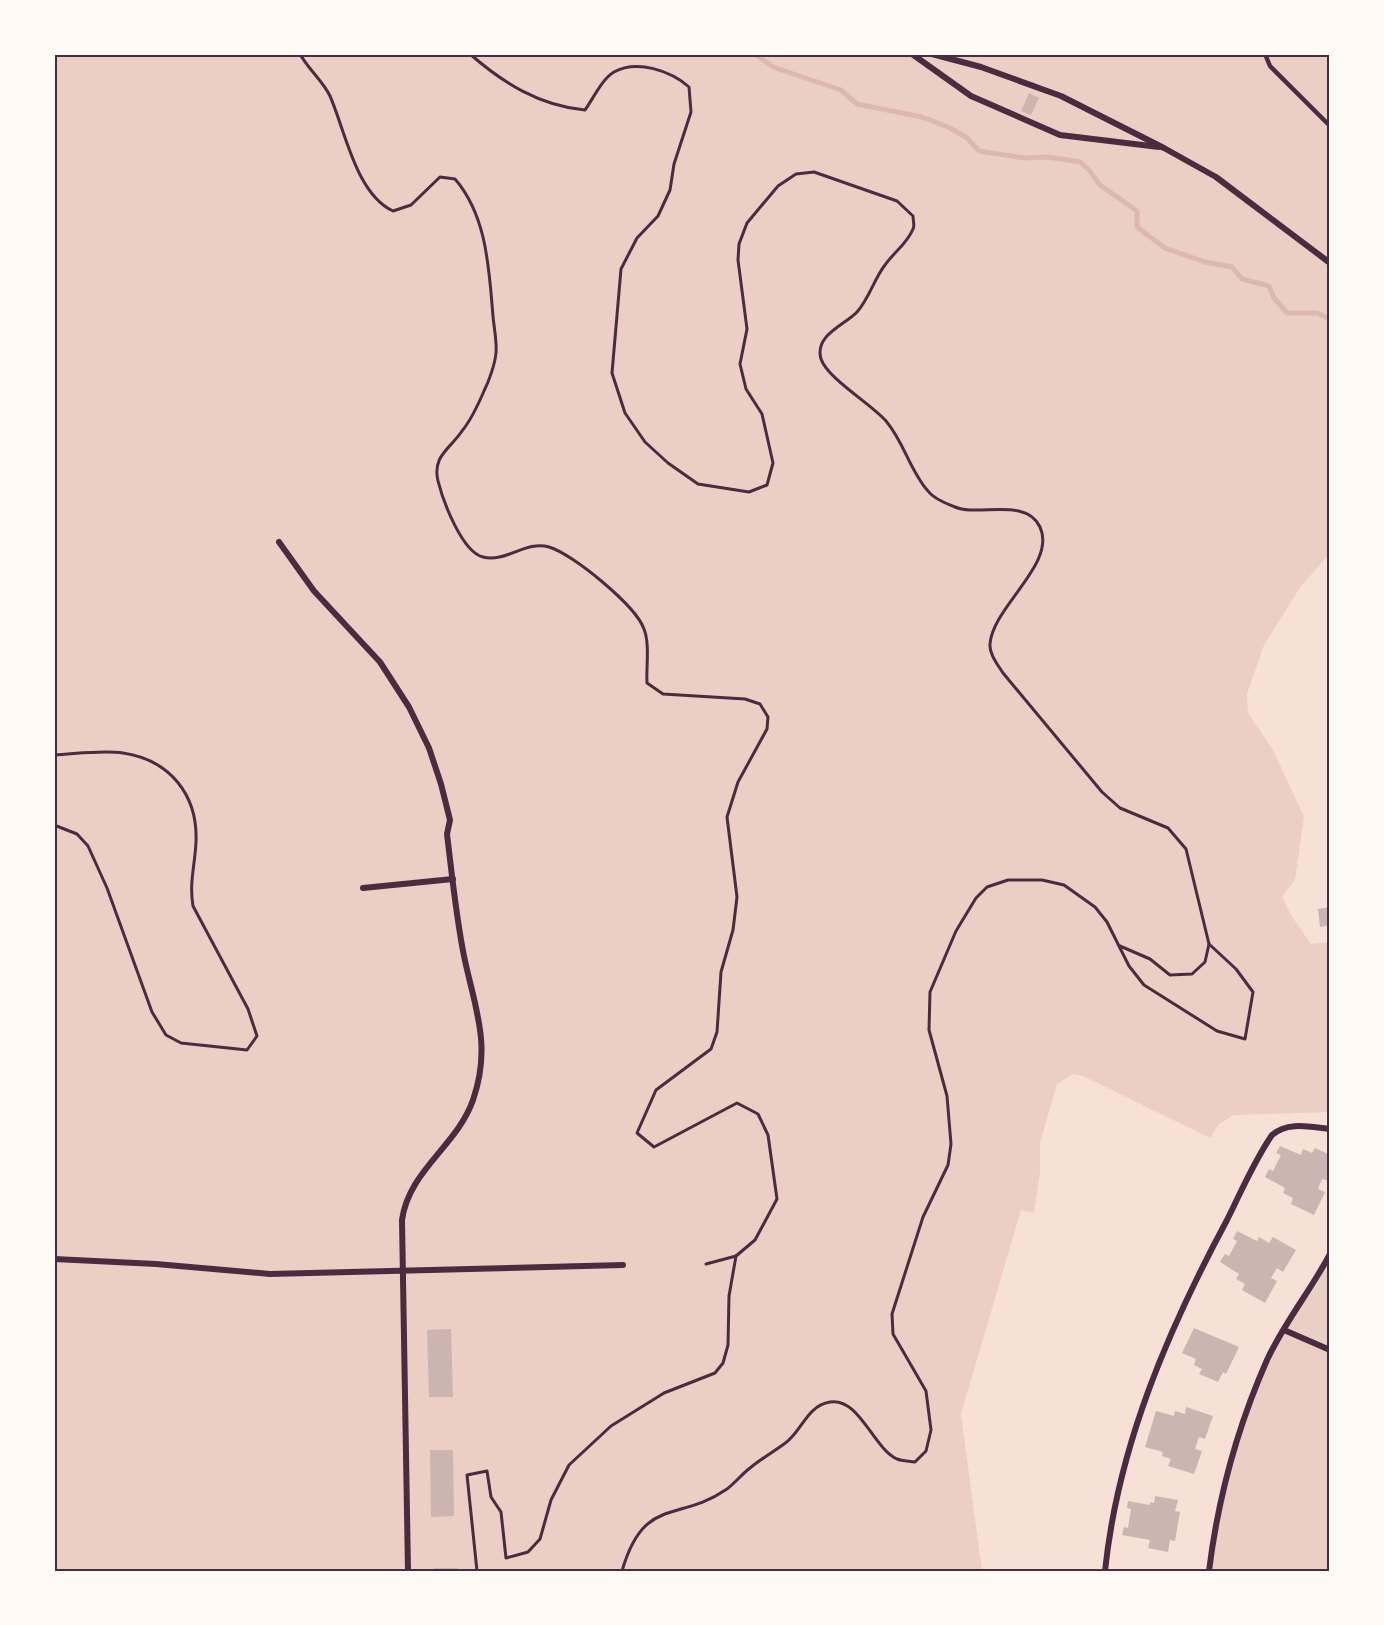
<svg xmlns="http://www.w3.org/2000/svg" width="1384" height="1625" viewBox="0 0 1384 1625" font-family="Helvetica,sans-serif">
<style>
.green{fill:#ebcfc5}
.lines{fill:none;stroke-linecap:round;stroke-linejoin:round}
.stream{stroke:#dcb8b0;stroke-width:5}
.building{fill:#ccb4b1}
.path{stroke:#4a2c40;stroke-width:3}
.service{stroke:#4a2c40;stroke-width:4.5}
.minor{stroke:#4a2c40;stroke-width:6}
.neatline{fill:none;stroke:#4a2c40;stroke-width:2}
</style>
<rect width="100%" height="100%" fill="#f7e1d7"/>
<g class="green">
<path d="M54,54H1330V553L1299,589L1264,645L1247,694L1248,713L1273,750L1304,817L1295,880L1282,896L1291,915L1311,944L1330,942V1112L1234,1115L1219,1124L1210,1138L1083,1076L1073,1074L1057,1084L1040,1143V1172L1034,1213L1021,1210L961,1414L982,1571H54Z"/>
<path d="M1330,1254V1571H1209L1231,1459L1267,1360Z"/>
</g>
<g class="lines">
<path class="stream" d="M755,54L773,67L841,90L857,104L922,117L948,127L966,137L979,151L1024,158L1048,157L1080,162L1089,170L1100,185L1137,211V227L1165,248L1205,262L1232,267L1242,279L1269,286L1274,298L1287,313H1317L1330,319"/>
</g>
<g class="building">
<path d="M1029,93L1039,98L1031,115L1021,111Z"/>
<path d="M1330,907V925L1320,927L1318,909Z"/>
<path d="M1280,1146L1301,1155L1303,1149L1312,1153L1315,1148L1330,1155V1181L1322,1179L1318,1189L1325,1192L1314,1215L1291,1204L1293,1198L1283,1193L1285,1188L1265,1177L1269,1169L1273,1171L1281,1155L1276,1153Z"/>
<path d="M1237,1231L1257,1241L1259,1237L1269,1243L1273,1237L1296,1250L1283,1272L1277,1268L1271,1278L1277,1281L1265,1303L1242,1290L1245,1284L1236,1279L1239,1274L1220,1262L1225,1254L1229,1256L1237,1241L1233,1239Z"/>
<path d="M1194,1328L1239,1347L1226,1374L1223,1372L1218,1382L1199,1374L1202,1369L1194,1365L1196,1359L1182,1353Z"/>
<path d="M451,1329L453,1397H429L427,1330Z"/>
<path d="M1186,1407L1213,1416L1205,1439L1199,1437L1195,1449L1202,1451L1194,1474L1168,1466L1171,1459L1162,1456L1163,1452L1145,1447L1156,1411L1174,1416L1175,1411L1185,1414Z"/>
<path d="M430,1450H453L454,1516L431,1517Z"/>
<path d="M1155,1496L1178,1500L1175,1511L1180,1512L1175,1541L1170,1540L1168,1552L1148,1548L1150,1540L1122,1535L1124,1527L1128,1528L1131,1509L1127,1508L1128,1501L1150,1505V1502L1154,1503Z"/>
<rect x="434" y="1568" width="24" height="3"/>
</g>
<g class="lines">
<g class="path">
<path d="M300,54C308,69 323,81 330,96C345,130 356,194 393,211L411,205L440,177L455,179C487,216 489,269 493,316C494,328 497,341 496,353C495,364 489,381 484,391C478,405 471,420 462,431C450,449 432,456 438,481C443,501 462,552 483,557C506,563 526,540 549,547C573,554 636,606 644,629C650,644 646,667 647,683L663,694L745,699L760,704L768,717L767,729L738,782L727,817L737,897L733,930L721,972L717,1032L711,1049L656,1090L637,1133L654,1147L737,1103L758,1114L768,1135L777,1199L755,1240L736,1256L729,1296L728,1345L723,1363L715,1373L664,1393L611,1426L569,1465L551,1500L540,1539L528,1552L506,1558L501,1512L491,1497L487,1471L467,1475L477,1571"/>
<path d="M470,54C503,83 540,106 585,110C593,99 602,79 614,72C637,59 671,71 689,87L691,112L674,164L670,190L658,216L637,238L621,269L612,373L625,413L645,442L668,463L698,484L749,492L767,485L773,463L762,414L746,389L740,364L747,329L738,260L739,244L747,223L778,186L796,174L814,172L897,201L913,216C913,221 915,225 913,229C907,244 894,252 885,265C874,279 869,299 857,312C845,325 814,335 821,359C828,379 870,403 886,421C904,442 910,471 928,491C933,498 947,504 955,507C978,517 1026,497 1040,527C1057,564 993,606 990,644C989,654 998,665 1003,673L1102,792L1120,808L1168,828L1186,849L1209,944L1236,969L1253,992L1245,1039L1217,1031L1144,985L1129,966L1107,922L1095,907L1064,885L1042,880H1008L987,887L976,898L956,931L930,992L929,1030L947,1096L951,1144L948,1165L923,1217L892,1314L893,1334L926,1391L931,1430L926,1451L915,1462C909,1461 902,1461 897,1459C873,1448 859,1397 830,1402C806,1406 802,1432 784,1444C773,1452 761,1459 750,1468C742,1474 735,1483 727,1489C678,1523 644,1495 622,1571"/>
<path d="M54,755C76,754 101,750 123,753C170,760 198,795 196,842C195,865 189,883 193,906L248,1009L257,1036L247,1050L181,1043L166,1035L152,1012L107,888L88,846L77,834L54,825"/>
<path d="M1120,946L1150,959L1170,975L1192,974L1205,962L1209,944"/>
<path d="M706,1264L736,1256"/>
</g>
<path class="service" d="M1265,54L1270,66L1330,126"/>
<g class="minor">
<path d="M912,54L971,96L1060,135L1159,147"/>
<path d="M932,54L981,67L1061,96L1164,148L1216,177L1330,263"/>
<path d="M279,542L314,591L380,662L409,707L429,748L441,784L450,820L447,834C452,875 456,916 464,956C475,1009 492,1045 473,1100C457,1146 409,1170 402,1220L408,1571"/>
<path d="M363,888L453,879"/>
<path d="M54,1259L156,1264L270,1274L623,1265"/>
<path d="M1284,1330L1330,1350"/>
<path d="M1105,1571C1118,1446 1168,1330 1227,1220C1241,1192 1254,1161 1272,1135C1288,1121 1310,1127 1330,1129"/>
<path d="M1209,1571C1218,1498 1237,1428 1267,1360C1284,1323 1311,1290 1330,1254"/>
</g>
</g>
<rect width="1384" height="1625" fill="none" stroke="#fffaf5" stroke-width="111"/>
<rect x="56" y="56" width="1272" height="1514" class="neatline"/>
</svg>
